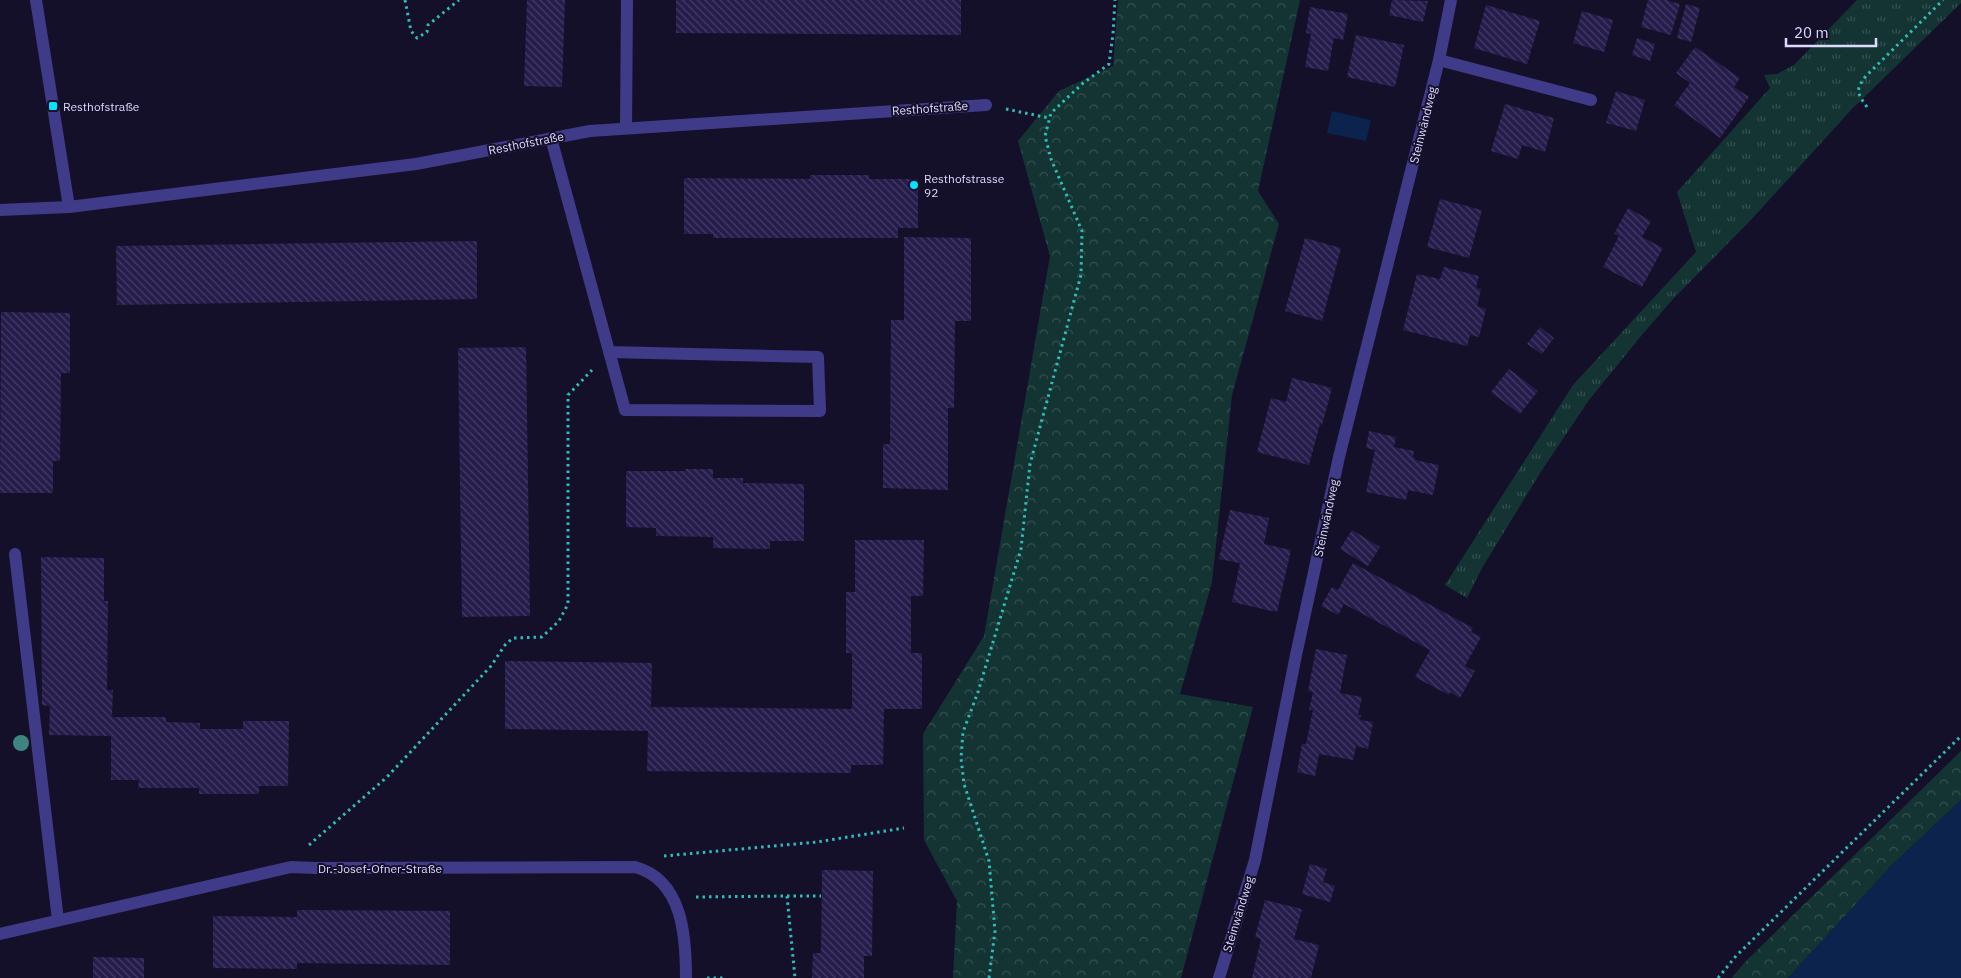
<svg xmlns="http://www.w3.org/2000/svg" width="1961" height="978" viewBox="0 0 1961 978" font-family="'IBM Plex Sans',sans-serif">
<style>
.grass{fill:url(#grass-tufts)}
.forest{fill:url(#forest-crowns)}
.water{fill:#0c234d}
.building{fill:url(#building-back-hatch)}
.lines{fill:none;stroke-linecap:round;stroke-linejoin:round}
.path{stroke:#2fbdb7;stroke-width:3;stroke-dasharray:2.5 4;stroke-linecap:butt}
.lane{stroke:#3f3b89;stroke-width:12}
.street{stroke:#3f3b89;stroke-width:12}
.tree{fill:#3f847f}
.poi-dot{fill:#05e2ff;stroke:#15102a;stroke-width:2}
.labels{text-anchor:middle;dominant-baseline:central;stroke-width:4;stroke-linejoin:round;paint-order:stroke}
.poi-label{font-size:12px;fill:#ded9ff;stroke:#15102a;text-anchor:start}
.street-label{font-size:12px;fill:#ded9ff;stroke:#15102a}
</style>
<defs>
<pattern id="grass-tufts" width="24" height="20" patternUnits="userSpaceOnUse" patternTransform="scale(1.25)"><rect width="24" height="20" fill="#133433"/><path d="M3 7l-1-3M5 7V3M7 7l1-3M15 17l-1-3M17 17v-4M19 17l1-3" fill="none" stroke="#355152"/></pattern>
<pattern id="forest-crowns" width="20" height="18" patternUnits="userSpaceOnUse" patternTransform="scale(1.25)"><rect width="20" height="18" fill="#133433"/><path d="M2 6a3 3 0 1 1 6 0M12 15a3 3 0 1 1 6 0" fill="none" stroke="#355152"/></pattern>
<pattern id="building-back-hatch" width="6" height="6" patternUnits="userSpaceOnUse" patternTransform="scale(1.25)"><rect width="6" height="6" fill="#261c4b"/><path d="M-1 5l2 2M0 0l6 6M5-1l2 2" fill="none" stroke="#453c66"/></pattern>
</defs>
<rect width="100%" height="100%" fill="#15102a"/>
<path class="grass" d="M1857,0H1961V3L1851,110L1749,222L1673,299L1641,336L1589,400L1542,470L1482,568L1467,598L1445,585L1573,385L1696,252L1677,192L1770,88L1764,75L1777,74L1794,65Z"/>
<g class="forest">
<path d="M1118,0H1300L1258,191L1279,224L1232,395L1212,582L1180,694L1253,707L1181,978H953L957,901L924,840L923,734L984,636L1050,256L1018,141L1059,91L1113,66Z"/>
<path d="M1961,751V800L1891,866L1788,978H1732L1744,963Z"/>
</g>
<g class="water">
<path d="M1332,111L1371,120L1366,141L1327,133Z"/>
<path d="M1961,800V978H1788L1891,866Z"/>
</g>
<g class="building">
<path d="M527,0H565L562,87L524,86Z"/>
<path d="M676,0H961V35L676,33Z"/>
<path d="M1392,0L1428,1L1423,22L1389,15Z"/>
<path d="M1648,0H1666L1680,4L1671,35L1641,27Z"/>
<path d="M1686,4L1700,8L1691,42L1677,38Z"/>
<path d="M1486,5L1540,21L1527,64L1474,48Z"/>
<path d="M1310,7L1348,14L1343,40L1334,38L1328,71L1305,67L1311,34L1306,33Z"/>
<path d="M1582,11L1613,20L1604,52L1573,43Z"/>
<path d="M1356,35L1404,45L1395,87L1347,77Z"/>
<path d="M1637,38L1655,44L1650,61L1632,55Z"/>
<path d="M1695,47L1740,78L1734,87L1749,97L1720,138L1674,105L1690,83L1676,73Z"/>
<path d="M1616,91L1645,100L1636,131L1606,123Z"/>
<path d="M1505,104L1554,118L1545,152L1522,145L1518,159L1491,151Z"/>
<path d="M810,175H869V179H918V228H898V238H713V234H684V178L810,179Z"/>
<path d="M1440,199L1482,210L1469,258L1427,247Z"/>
<path d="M1628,208L1651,221L1642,237L1663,248L1642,287L1603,267L1619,236L1614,234Z"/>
<path d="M904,237L971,238V321H955L954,408H948V490L883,488V444H890L891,320H904Z"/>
<path d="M1305,238L1341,248L1322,321L1285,311Z"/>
<path d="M477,241V299L117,305L116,246Z"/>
<path d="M1444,267L1479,276L1476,288L1481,289L1477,306L1486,309L1479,337L1470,335L1467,346L1403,330L1417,274L1440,279Z"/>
<path d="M1,312L70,313V373H61L60,461H53V493H0Z"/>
<path d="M1540,327L1554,338L1542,354L1527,344Z"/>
<path d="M526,347L530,616L462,617L458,348Z"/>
<path d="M1509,369L1538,391L1520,414L1491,392Z"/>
<path d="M1292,378L1332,388L1322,425L1320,424L1309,465L1257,452L1271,398L1286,402Z"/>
<path d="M1369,431L1396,437L1394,447L1414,451L1413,457L1415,458V460L1439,465L1433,495L1408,490L1406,500L1366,492L1375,450L1366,448Z"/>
<path d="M685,469H713V478H743V483L804,484V541H770V549L713,548V537L656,536V528L626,527V471H685Z"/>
<path d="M1230,510L1269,518L1264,544L1291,550L1277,612L1232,602L1240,563L1219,559Z"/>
<path d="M1352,530L1380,547L1368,566L1340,549Z"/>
<path d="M855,540H924L923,596H911V653H922V709H884L883,765H851V773L647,771L648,731L505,729V661L652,663L651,707L852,709V653H846V592H855Z"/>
<path d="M41,557L104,558V601H108L107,690H113L112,717H166V722L200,723V729H243V721H289L288,786H259V794H199V788H138L139,780H111V736L49,735L50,706L42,705Z"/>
<path d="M1353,563L1473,628L1471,632L1481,637L1465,666L1475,671L1460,698L1450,692L1449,695L1415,677L1430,650L1344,604L1338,615L1321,606L1332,587L1338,590Z"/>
<path d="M1316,649L1347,655L1340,693L1362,697L1358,715H1361L1360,720L1373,722L1368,749L1356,746L1353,760L1319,754L1315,776L1297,772L1302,744H1306L1313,710H1309L1313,692L1308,691Z"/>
<path d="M1310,864L1327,869L1323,882L1335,886L1330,902L1302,894Z"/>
<path d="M822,870L873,871L872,956H864V978H812L813,953H821Z"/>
<path d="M1265,900L1302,909L1294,939L1319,945L1311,978H1252L1261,939L1255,937Z"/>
<path d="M297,910L450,911V965L297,963V969L213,968V916L297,917Z"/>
<path d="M93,957L144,958V978H93Z"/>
</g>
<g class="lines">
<g class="path">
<path d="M405,0L411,31L417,38L427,32L428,25L459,0"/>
<path d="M1867,107C1857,93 1855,90 1866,76L1943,0"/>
<path d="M1006,109L1049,118"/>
<path d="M309,845L387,777L491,666L505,645L513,638L542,637L559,621L568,604V395L592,370"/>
<path d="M664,856L817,842L904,828"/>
<path d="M787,896H821"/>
<path d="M696,897L787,896L795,978"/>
<path d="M707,978H724"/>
<path d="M989,978L995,931L989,861L964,784L961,758L963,732L978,692L1021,549L1030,464L1081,275L1082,231L1051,159L1045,136L1051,113L1082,84L1109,64L1113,34L1115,0"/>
<path d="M1718,978L1736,956L1961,736"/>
</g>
<g class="lane">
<path d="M626,128L627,0"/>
<path d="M551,138L625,410L820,411L818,357L609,352"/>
<path d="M15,554L58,920"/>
</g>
<g class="street">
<path d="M36,0L69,207"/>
<path d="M1439,60L1591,100"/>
<path d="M0,210L69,207L416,164L590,131L986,105"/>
<path d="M0,934L291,867L315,868L635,867C683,880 686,937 686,978"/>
<path d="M1219,978L1255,860L1296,655L1339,457L1439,60L1451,0"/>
</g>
</g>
<circle class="tree" cx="21" cy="743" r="8"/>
<g class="poi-dot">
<rect x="48" y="101" width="10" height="10" rx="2.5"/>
<circle cx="914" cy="185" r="5"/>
</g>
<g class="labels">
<g class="poi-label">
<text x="63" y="106">Resthofstraße</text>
<text x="924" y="178">Resthofstrasse<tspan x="924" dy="14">92</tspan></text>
</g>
<g class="street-label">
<text transform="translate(930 108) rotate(-4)">Resthofstraße</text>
<text transform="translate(1423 125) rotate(-76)">Steinwändweg</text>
<text transform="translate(526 143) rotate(-11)">Resthofstraße</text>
<text transform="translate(1326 518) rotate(-78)">Steinwändweg</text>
<text x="380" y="868">Dr.-Josef-Ofner-Straße</text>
<text transform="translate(1238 914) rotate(-73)">Steinwändweg</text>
</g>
</g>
<path d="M1786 38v8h90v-8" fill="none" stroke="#ded9ff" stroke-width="2.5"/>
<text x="1794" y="38" font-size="15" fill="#ded9ff" stroke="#15102a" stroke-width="4" paint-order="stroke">20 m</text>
</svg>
